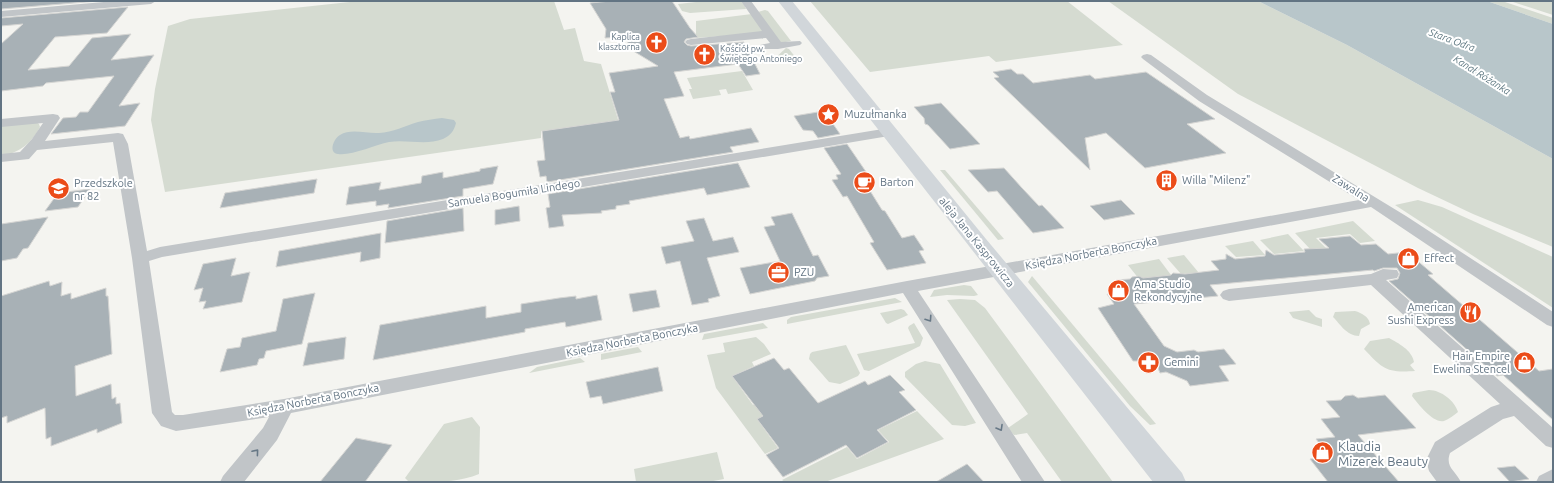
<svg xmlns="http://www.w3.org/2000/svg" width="1554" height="483" viewBox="0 0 1554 483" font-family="Ubuntu,sans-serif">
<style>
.green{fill:#d5dbd1}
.water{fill:#b8c6ca}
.building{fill:#a8b1b6;stroke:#d5d5d3}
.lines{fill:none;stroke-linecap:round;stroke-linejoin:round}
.street{fill:#c1c5c8;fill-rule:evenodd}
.secondary{fill:#d1d6da;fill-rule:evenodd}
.oneway{stroke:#677886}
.labels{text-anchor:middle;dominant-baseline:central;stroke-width:4;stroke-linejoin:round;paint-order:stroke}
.far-poi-label{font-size:9px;fill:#627483;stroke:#fff;text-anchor:end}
.far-water-label{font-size:10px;font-style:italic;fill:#5d7780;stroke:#fff}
.poi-label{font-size:11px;fill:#627483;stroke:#fff;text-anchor:start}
.street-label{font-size:11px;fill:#627483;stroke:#fff}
.near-poi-label{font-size:13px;fill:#627483;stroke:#fff;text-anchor:start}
</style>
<rect width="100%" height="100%" fill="#f4f4f0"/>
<g class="green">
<path d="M359,1H554L564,30L575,28L584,61L601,64L620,126L593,124L541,131V138L165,192L151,120L155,89L168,26L190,19Z"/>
<path d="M705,1H743L746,9L690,13L682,11L678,4Z"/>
<path d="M810,1H1067L1123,45L996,62L989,56L870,72Z"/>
<path d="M1108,1H1258L1347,45L1553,159V247L1473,214L1418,188L1238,94Z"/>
<path d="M1487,1H1502L1553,18V24Z"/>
<path d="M1510,1H1553V15Z"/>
<path d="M765,10L768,11L791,41L780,43L758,12Z"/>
<path d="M752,14L765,33L696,38V21Z"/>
<path d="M786,48L789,49L796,58L772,61Z"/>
<path d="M742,71L753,90L728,94L726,89L719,90L721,95L693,99L689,89H692L687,78Z"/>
<path d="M36,122L39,124L40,127C32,143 19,153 1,156V126Z"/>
<path d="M940,170H945L1004,239L998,240Z"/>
<path d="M1418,200L1442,207L1553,257V308L1395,205Z"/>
<path d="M1353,221L1375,241L1360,243L1350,234L1316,238L1327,249L1311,250L1295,233Z"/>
<path d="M1288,234L1304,251L1274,254L1260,240Z"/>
<path d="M1253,241L1265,255L1236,257L1225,246Z"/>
<path d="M1184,255L1199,273L1181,274L1167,258Z"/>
<path d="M1159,259L1171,275L1139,279L1128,265Z"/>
<path d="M1032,276L1156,424L1150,425L1130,406L1028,282Z"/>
<path d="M964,285L971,286L978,295L974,296L947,295L930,297L934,290Z"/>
<path d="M895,298L902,302L787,324V320L791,317Z"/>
<path d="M960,299L975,300L985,308L1113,482H1062L1027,433L1014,435L1008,428L1028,414L947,300Z"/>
<path d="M901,309L904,310L908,315L888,324L886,323L880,313Z"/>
<path d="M1309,310L1316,317L1322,319V327L1293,318L1289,312Z"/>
<path d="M1355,311C1362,313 1369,317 1370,324L1361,329L1359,336C1347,336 1340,324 1333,317L1335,312Z"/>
<path d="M763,323L768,328L702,340L704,334Z"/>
<path d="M914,323L923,338L920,346L869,371L864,370L857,354L915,343L908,328L909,326Z"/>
<path d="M756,337L764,344L771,354L752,362L754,366L732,376L753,405L760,402L768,413L757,419L778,448L765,454L716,388L707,355L725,352L723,343Z"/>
<path d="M1389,338C1398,343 1412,350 1414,362L1410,365L1415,371C1386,373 1383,369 1364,349L1370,341Z"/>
<path d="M846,345L860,373L858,376L840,384L829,382L809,359L810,354L812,352Z"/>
<path d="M638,347L642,352L601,360V354Z"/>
<path d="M580,358L585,362L529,373L537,367Z"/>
<path d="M925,361L940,364L976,423L965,426L952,425L905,377V372L916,364Z"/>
<path d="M1429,390C1441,390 1455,401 1458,412C1454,415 1449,419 1444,421C1434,424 1418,404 1412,396L1413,393Z"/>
<path d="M917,411L944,439L825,482H785L782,480L847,447L857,459L889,442L878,430Z"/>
<path d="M472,417L480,427L479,474C458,483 433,482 409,482L405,478L444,424Z"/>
<path d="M717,452L724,479L708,482H636L634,469Z"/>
</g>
<g class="water">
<path d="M1258,1H1487L1553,24V159L1347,45Z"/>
<path d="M442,118L454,120L456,123C454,131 451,135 443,139C425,146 407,139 389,142C375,145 351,156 338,154C336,154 334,153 333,151C331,146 335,138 340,135C351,128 367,134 379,133C393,132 405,126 418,122C425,120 434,119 442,118Z"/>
</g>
<g class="building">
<path d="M1,1H98L1,9Z"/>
<path d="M611,1H672L690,28L698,37L686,39L684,42L687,45L691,46L744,42L760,74L746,76L738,64L674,72L684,96L664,99L680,138L689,136L690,139L751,128L759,142L730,147L733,152L547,182L546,176L540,177L537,161L545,160L542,131L619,120L610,92H615L609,73L658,66L630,49L626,37L605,38L606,29L590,3Z"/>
<path d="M128,7L107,33L55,37L28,70L69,66L92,38L131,34L111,60L154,55L119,106L140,103L125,126L51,134L63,118L76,117L80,112H88L114,76L46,83L43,86L1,91V44L23,24L1,26V18Z"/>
<path d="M1011,69L1017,74H1023L1033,83L1090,75L1095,79L1146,72L1215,119L1187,124L1226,153L1145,168L1106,133L1085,138L1090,170L994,78L999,77L993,72Z"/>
<path d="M941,103L980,144L950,149L928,125L925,124L924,118L914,107Z"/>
<path d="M824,111L840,134L818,138L813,131L803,130L794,116Z"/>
<path d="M847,144L875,185L867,186L882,210L885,211L902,238L914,235L924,250L919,251L926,263L887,270L870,243L874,242L847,196L843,197L832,180L838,179L836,175L841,174L824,148Z"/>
<path d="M738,163L750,187L707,195L704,188L629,201L630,204L616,206V209L601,211L602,213L562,215L564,226L549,228L546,208L550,207L548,194Z"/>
<path d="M498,166L493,184L463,189V196L388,208L389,204L376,206V201L346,205L349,187L381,182L379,190L421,183L422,176L443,172V178L480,171V169Z"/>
<path d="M1004,168L1022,188L1039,206L1042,205L1064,228L1033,233L997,191L988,192L968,170Z"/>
<path d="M317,179L314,193L220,208L225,193Z"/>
<path d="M90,189L78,207L45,211L58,193Z"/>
<path d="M1121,200L1135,214L1104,220L1090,206Z"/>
<path d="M519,206L520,221L495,225V210Z"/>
<path d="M463,208L464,231L385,243L387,221Z"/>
<path d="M792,213L813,256L818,255L829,276L817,278L815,281L750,294L740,268L780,261L764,227L775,225L771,217Z"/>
<path d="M48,217L28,248L23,249L17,258L1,261V224Z"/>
<path d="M704,218L713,241L733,237L739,252L707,258L720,296L708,299L709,302L692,305L680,261L666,264L661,247L694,241L686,221Z"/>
<path d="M381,233L380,258L360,262L361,252L276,267L279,251Z"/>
<path d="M1350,236L1361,245L1376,244L1388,254L1407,252L1433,274L1428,275L1539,371L1553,369V420L1503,375L1497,376L1389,281L1398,279L1400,273L1397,268H1383L1374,271L1373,270L1210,285L1218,296L1134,304L1164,346L1177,352L1194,350L1198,352L1224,349L1236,364L1219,366L1229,381L1190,386L1187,381L1166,372L1160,373L1158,368L1137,361H1133L1098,308L1114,304L1107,294L1124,292L1116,280L1130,279L1132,277L1139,276L1143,278L1171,275L1173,273L1185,274L1219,270L1211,261L1226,259V254L1235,259L1265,256L1266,250L1274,255L1305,252L1304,249L1329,248L1319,239Z"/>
<path d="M236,258L231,276L250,272L242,302L203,309L206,301L199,302L203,288L194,290L203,264Z"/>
<path d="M49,281L50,286L62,282L61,296L71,293V299L106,288V296H108L112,354L75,366L76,396L111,384L112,399L116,397V404L120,403L122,423L97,433V429L51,446V437L46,439L45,408L7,423V416L1,418V296Z"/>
<path d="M656,290L660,307L633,312L629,294Z"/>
<path d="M315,293L302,344L266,351L264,358L259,359L257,365L220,372L227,349L240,347L242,338L276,331L283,299Z"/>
<path d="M597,295L602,320L566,327L565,322L525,329V332L373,360L380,325L486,306V318L521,312V304L559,298L576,296V299Z"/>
<path d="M346,337L344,359L303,366L308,343Z"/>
<path d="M774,358L784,370L789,368L818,403L865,381L868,385L890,375L905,390L899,392L916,410L877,430L888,442L857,458L846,445L783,477L766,455L779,448L757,419L763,416L732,376Z"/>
<path d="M658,367L663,391L603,404L601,396L590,398L586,382Z"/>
<path d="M1353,395L1358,398L1385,395L1416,428L1358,435L1399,482H1328L1310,459L1330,457L1316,439L1335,437L1321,419L1340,417L1326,401L1341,400L1345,396Z"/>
<path d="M356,438L392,445L365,482H320Z"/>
<path d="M967,464L984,482H936Z"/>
<path d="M1515,466L1529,479L1510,482L1497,468Z"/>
</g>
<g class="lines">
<g class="street">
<path d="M115,1H156L151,4L1,17V11Z"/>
<path d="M741,1H751L781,42L800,41L802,43L800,45L778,49H760L758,47L760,45L770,43L766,38L691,45L687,44L685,42L687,40L691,39L762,31Z"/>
<path d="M1147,54L1151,55L1207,95L1406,216L1553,312V327L1547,325L1371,207L918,291L1045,482H1022L903,293L291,413L277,440L244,482H220L223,476L263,428L269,417L176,431L161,426L152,413L132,258L113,142L37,150L29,159L1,162V154L20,152L32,139L43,123L1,127V119L53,114L58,115L60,118L45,141L118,133L123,134L128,144L147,251L160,247L889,128L894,129L896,132L894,135L889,136L162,257L149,261L172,412L175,415H183L284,399L907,281L1359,200L1199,101L1143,59L1141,57L1143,55Z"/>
<path d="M1383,269L1397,270L1399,274L1397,278L1386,280L1553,428V448L1546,446L1514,416L1503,419L1450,453C1445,467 1455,470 1461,482H1437L1429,471L1426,460L1435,442L1491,407L1500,404L1371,285L1229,301L1223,299L1220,295L1223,291L1229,289L1371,274Z"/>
<path d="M1553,469V482H1536L1539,476Z"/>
</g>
<path class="secondary" d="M778,1H792L986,239L1182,473L1186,482H1153Z"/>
</g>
<defs><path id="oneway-chevron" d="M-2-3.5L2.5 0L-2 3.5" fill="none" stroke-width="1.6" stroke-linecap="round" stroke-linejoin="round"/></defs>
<g class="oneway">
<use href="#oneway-chevron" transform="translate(929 319) rotate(56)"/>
<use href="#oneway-chevron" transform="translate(1000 428) rotate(60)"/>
<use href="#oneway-chevron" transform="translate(256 452) rotate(-50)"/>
</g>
<defs>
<symbol id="church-disc" viewBox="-11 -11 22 22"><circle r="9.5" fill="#eb4c19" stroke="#fff"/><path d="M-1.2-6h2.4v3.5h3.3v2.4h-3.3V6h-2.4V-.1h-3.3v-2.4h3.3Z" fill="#fff"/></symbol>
<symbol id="sight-disc" viewBox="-11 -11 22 22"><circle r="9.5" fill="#eb4c19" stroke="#fff"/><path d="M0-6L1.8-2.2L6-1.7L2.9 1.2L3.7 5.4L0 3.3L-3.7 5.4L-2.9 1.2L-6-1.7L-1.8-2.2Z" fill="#fff"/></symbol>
<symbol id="building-disc" viewBox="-11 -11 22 22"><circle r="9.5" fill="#eb4c19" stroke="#fff"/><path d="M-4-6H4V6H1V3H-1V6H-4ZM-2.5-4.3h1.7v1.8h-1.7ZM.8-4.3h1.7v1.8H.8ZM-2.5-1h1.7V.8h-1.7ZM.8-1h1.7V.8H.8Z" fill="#fff"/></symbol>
<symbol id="cafe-disc" viewBox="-11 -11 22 22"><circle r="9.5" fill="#eb4c19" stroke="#fff"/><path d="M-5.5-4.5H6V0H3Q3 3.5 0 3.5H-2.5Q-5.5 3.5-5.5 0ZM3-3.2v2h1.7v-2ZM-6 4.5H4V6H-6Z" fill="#fff"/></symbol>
<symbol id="school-disc" viewBox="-11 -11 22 22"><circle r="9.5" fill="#eb4c19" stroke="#fff"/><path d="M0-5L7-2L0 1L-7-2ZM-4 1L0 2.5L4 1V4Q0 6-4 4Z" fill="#fff"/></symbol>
<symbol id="shop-disc" viewBox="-11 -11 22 22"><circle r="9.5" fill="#eb4c19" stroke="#fff"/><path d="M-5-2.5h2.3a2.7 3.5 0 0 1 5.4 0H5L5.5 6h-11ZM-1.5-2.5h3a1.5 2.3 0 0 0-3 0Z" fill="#fff"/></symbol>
<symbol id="office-disc" viewBox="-11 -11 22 22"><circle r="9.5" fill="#eb4c19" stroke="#fff"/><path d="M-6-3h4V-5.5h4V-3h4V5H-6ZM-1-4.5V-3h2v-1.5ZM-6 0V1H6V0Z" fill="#fff"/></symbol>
<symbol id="restaurant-disc" viewBox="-11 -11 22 22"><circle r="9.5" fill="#eb4c19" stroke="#fff"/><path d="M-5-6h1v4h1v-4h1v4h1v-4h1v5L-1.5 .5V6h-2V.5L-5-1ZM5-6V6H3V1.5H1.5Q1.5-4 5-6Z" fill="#fff"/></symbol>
<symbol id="pharmacy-disc" viewBox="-11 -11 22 22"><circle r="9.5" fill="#eb4c19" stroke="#fff"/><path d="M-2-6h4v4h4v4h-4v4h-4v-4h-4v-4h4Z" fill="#fff"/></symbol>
</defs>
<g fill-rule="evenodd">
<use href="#church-disc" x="644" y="30" width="25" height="25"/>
<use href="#church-disc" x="692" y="42" width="25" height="25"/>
<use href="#sight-disc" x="816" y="102" width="25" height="25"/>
<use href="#building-disc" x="1154" y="168" width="25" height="25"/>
<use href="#cafe-disc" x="852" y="170" width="25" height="25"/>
<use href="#school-disc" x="46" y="176" width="25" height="25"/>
<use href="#shop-disc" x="1396" y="246" width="25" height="25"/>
<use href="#office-disc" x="766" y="260" width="25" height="25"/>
<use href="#shop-disc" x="1106" y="278" width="25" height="25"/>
<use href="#restaurant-disc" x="1458" y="300" width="25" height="25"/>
<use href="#pharmacy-disc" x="1136" y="350" width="25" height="25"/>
<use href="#shop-disc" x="1512" y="350" width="25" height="25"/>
<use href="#shop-disc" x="1310" y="440" width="25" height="25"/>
</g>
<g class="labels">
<g class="far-poi-label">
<text x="640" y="37">Kaplica<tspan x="640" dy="10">klasztorna</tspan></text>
<text x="720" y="49" text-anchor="start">Kościół pw.<tspan x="720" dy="10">Świętego Antoniego</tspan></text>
</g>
<g class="far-water-label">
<text transform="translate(1452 40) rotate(20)">Stara Odra</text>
<text transform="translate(1482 75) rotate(32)">Kanał Różanka</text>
</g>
<g class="poi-label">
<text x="844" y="114">Muzułmanka</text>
<text x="1182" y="180">Willa "Milenz"</text>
<text x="880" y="182">Barton</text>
<text x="74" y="183">Przedszkole<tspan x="74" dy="13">nr 82</tspan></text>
<text x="1424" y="258">Effect</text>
<text x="794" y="272">PZU</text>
<text x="1134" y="284">Ama Studio<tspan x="1134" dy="13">Rekondycyjne</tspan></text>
<text x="1454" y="307" text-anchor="end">American<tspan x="1454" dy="13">Sushi Express</tspan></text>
<text x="1510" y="356" text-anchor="end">Hair Empire<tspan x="1510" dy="13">Ewelina Stencel</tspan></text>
<text x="1164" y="362">Gemini</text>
</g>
<g class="street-label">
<text transform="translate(1351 188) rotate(32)">Zawalna</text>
<text transform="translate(514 193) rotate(-9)">Samuela Bogumiła Lindego</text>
<text transform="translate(977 242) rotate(51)">aleja Jana Kasprowicza</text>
<text transform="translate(1091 253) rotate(-11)">Księdza Norberta Bonczyka</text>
<text transform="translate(632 340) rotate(-11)">Księdza Norberta Bonczyka</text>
<text transform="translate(313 400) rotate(-11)">Księdza Norberta Bonczyka</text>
</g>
<g class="near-poi-label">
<text x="1338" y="446">Klaudia<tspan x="1338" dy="15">Mizerek Beauty</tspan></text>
</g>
</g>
<rect width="1554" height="483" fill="none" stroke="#627483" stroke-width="4"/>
</svg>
